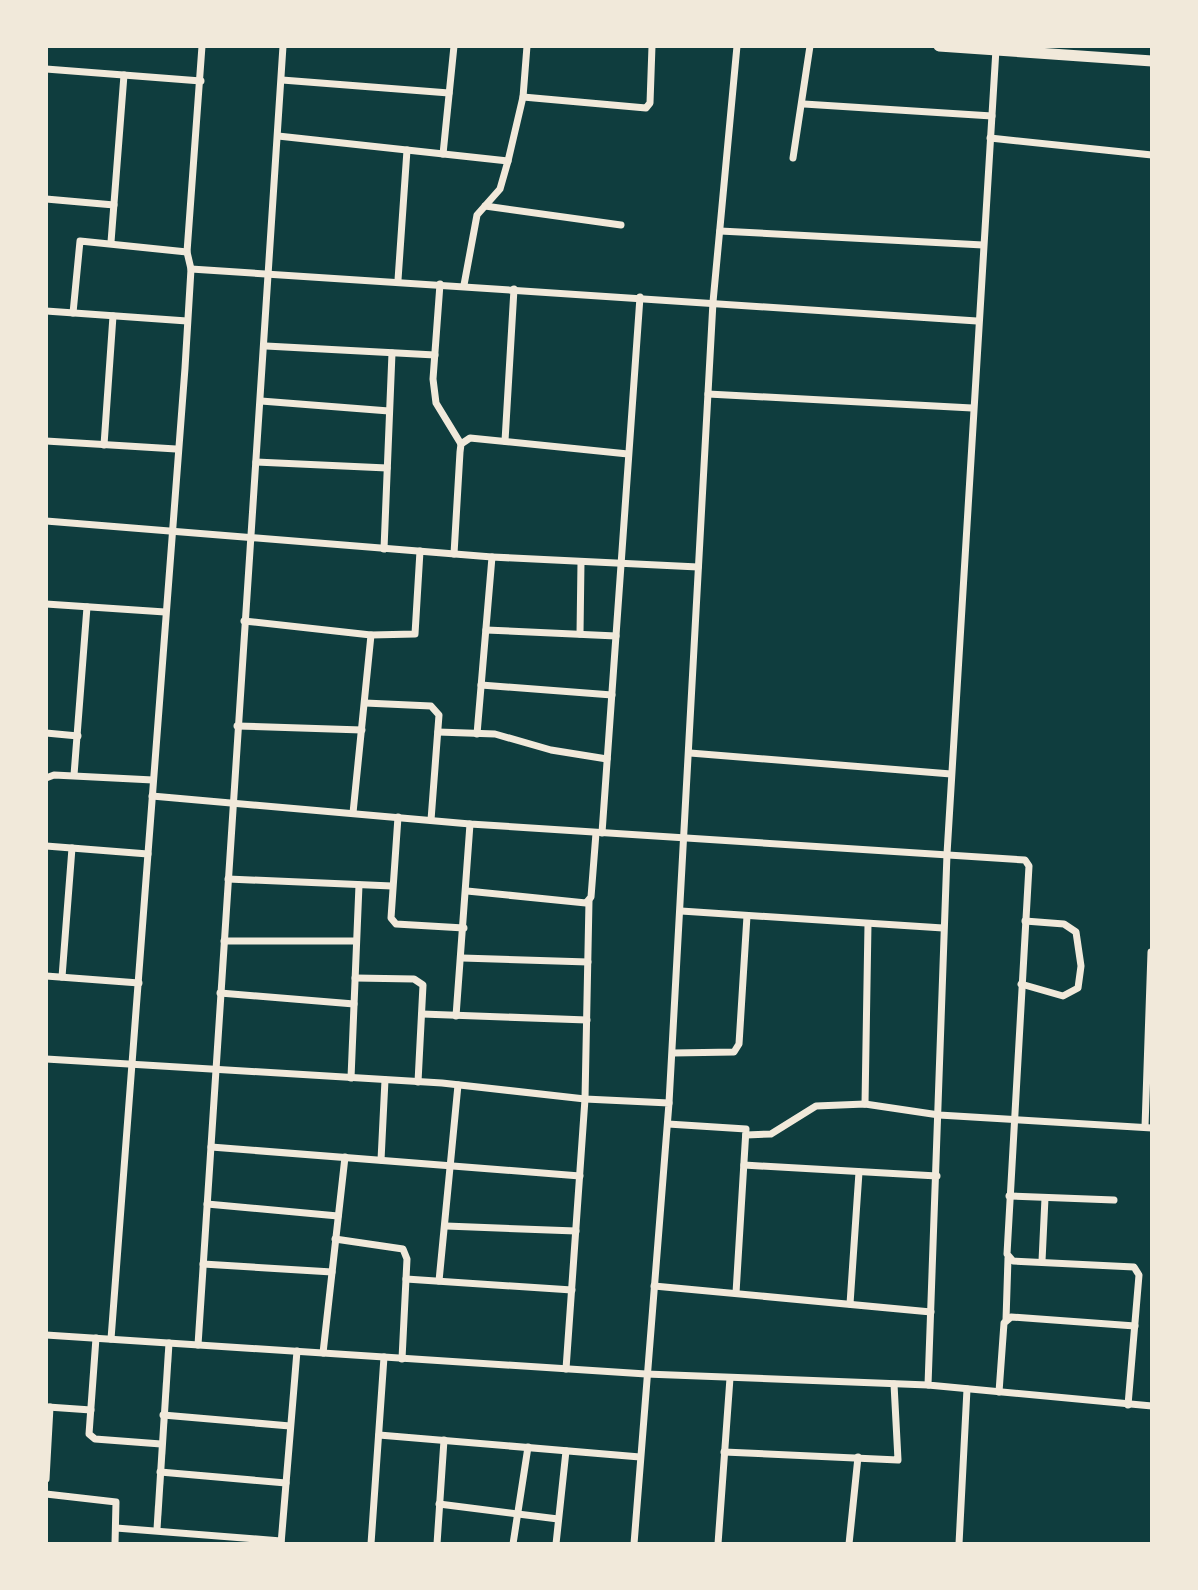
<svg xmlns="http://www.w3.org/2000/svg" width="1198" height="1590" viewBox="0 0 1198 1590" font-family="'Titillium Web',sans-serif">
<style>
.lines{fill:none;stroke-linecap:round;stroke-linejoin:round}
.minor{stroke:#f1e9da;stroke-width:7}
.primary{stroke:#f1e9da;stroke-width:11}
</style>
<rect width="100%" height="100%" fill="#0f3d3e"/>
<g class="lines">
<g class="minor">
<path d="M996,49L947,854L928,1385L1152,1406"/>
<path d="M46,69L201,81"/>
<path d="M282,80L449,93"/>
<path d="M523,97L646,108L650,103L652,46"/>
<path d="M804,104L992,116"/>
<path d="M278,136L508,161"/>
<path d="M990,138L1152,155"/>
<path d="M443,154L454,46"/>
<path d="M793,158L810,46"/>
<path d="M46,199L114,205"/>
<path d="M485,206L621,225"/>
<path d="M720,231L983,245"/>
<path d="M111,242L124,75"/>
<path d="M191,269L977,321"/>
<path d="M398,280L407,150"/>
<path d="M440,284L433,379L436,403L461,444"/>
<path d="M464,285L477,215L500,189L508,161L523,97L527,46"/>
<path d="M46,311L187,321"/>
<path d="M73,313L80,241L187,252"/>
<path d="M266,346L435,355"/>
<path d="M708,394L972,408"/>
<path d="M261,401L389,411"/>
<path d="M46,441L176,449"/>
<path d="M505,441L514,289"/>
<path d="M104,445L113,316"/>
<path d="M256,462L387,468"/>
<path d="M46,521L492,557"/>
<path d="M384,549L392,353"/>
<path d="M454,554L460,452L461,444L470,438L628,454"/>
<path d="M46,604L165,612"/>
<path d="M244,621L371,635L415,634L420,551"/>
<path d="M486,630L616,636"/>
<path d="M580,634L581,562"/>
<path d="M481,685L612,695"/>
<path d="M365,703L431,706L439,715L431,820"/>
<path d="M237,726L362,730"/>
<path d="M438,732L495,734L551,750L607,759"/>
<path d="M46,733L78,736"/>
<path d="M477,734L492,557L698,567"/>
<path d="M690,753L951,774"/>
<path d="M74,775L87,607"/>
<path d="M46,778L54,775L153,780"/>
<path d="M152,796L470,824L1025,860L1029,866L1007,1254L1013,1261L1134,1267L1139,1275L1128,1405"/>
<path d="M353,813L371,635"/>
<path d="M398,817L391,918L396,924L464,928"/>
<path d="M602,833L640,297"/>
<path d="M46,846L148,854"/>
<path d="M228,879L392,886"/>
<path d="M467,891L586,903L591,897L596,833"/>
<path d="M681,911L943,928"/>
<path d="M224,941H356"/>
<path d="M462,958L588,962"/>
<path d="M46,976L139,983"/>
<path d="M62,977L72,848"/>
<path d="M355,978L414,979L423,985L418,1082"/>
<path d="M1021,984L1063,996L1078,988L1081,966L1076,932L1064,924L1025,921"/>
<path d="M220,993L354,1004"/>
<path d="M422,1014L587,1020"/>
<path d="M456,1016L470,824"/>
<path d="M673,1053L734,1052L739,1044L747,916"/>
<path d="M46,1059L442,1083L585,1099L669,1103L634,1544"/>
<path d="M351,1078L359,885"/>
<path d="M669,1103L713,302L737,46"/>
<path d="M865,1104L868,924"/>
<path d="M668,1124L746,1129L736,1293"/>
<path d="M1145,1127L1151,952"/>
<path d="M746,1135L771,1134L816,1106L865,1104L939,1115L1152,1128"/>
<path d="M211,1147L580,1176"/>
<path d="M381,1160L385,1080"/>
<path d="M744,1165L937,1176"/>
<path d="M1009,1196L1114,1200"/>
<path d="M207,1204L338,1216"/>
<path d="M446,1226L576,1231"/>
<path d="M335,1239L403,1249L407,1259L402,1359"/>
<path d="M1042,1261L1045,1198"/>
<path d="M203,1264L332,1272"/>
<path d="M406,1279L572,1290"/>
<path d="M439,1281L458,1085"/>
<path d="M654,1286L931,1312"/>
<path d="M850,1304L859,1172"/>
<path d="M1006,1320L1008,1258"/>
<path d="M46,1335L646,1374L928,1385"/>
<path d="M96,1338L89,1434L95,1439L161,1444"/>
<path d="M111,1339L185,368L191,269L187,252L202,46"/>
<path d="M198,1345L283,46"/>
<path d="M323,1353L345,1157"/>
<path d="M566,1369L585,1099L589,901"/>
<path d="M999,1392L1004,1323L1011,1317L1135,1326"/>
<path d="M48,1407L91,1410"/>
<path d="M163,1415L290,1426"/>
<path d="M379,1435L640,1457"/>
<path d="M724,1452L898,1460L894,1384"/>
<path d="M160,1472L286,1483"/>
<path d="M46,1479L50,1407"/>
<path d="M46,1494L116,1502L115,1544"/>
<path d="M439,1504L558,1519"/>
<path d="M116,1528L281,1541"/>
<path d="M157,1529L169,1343"/>
<path d="M281,1544L297,1351"/>
<path d="M371,1544L384,1357"/>
<path d="M437,1544L444,1440"/>
<path d="M513,1544L528,1447"/>
<path d="M556,1544L566,1451"/>
<path d="M718,1544L730,1378"/>
<path d="M849,1544L858,1457"/>
<path d="M959,1544L967,1389"/>
</g>
<path class="primary" d="M939,46L1152,61"/>
</g>
<rect width="1198" height="1590" fill="none" stroke="#f1e9da" stroke-width="96"/>
</svg>
